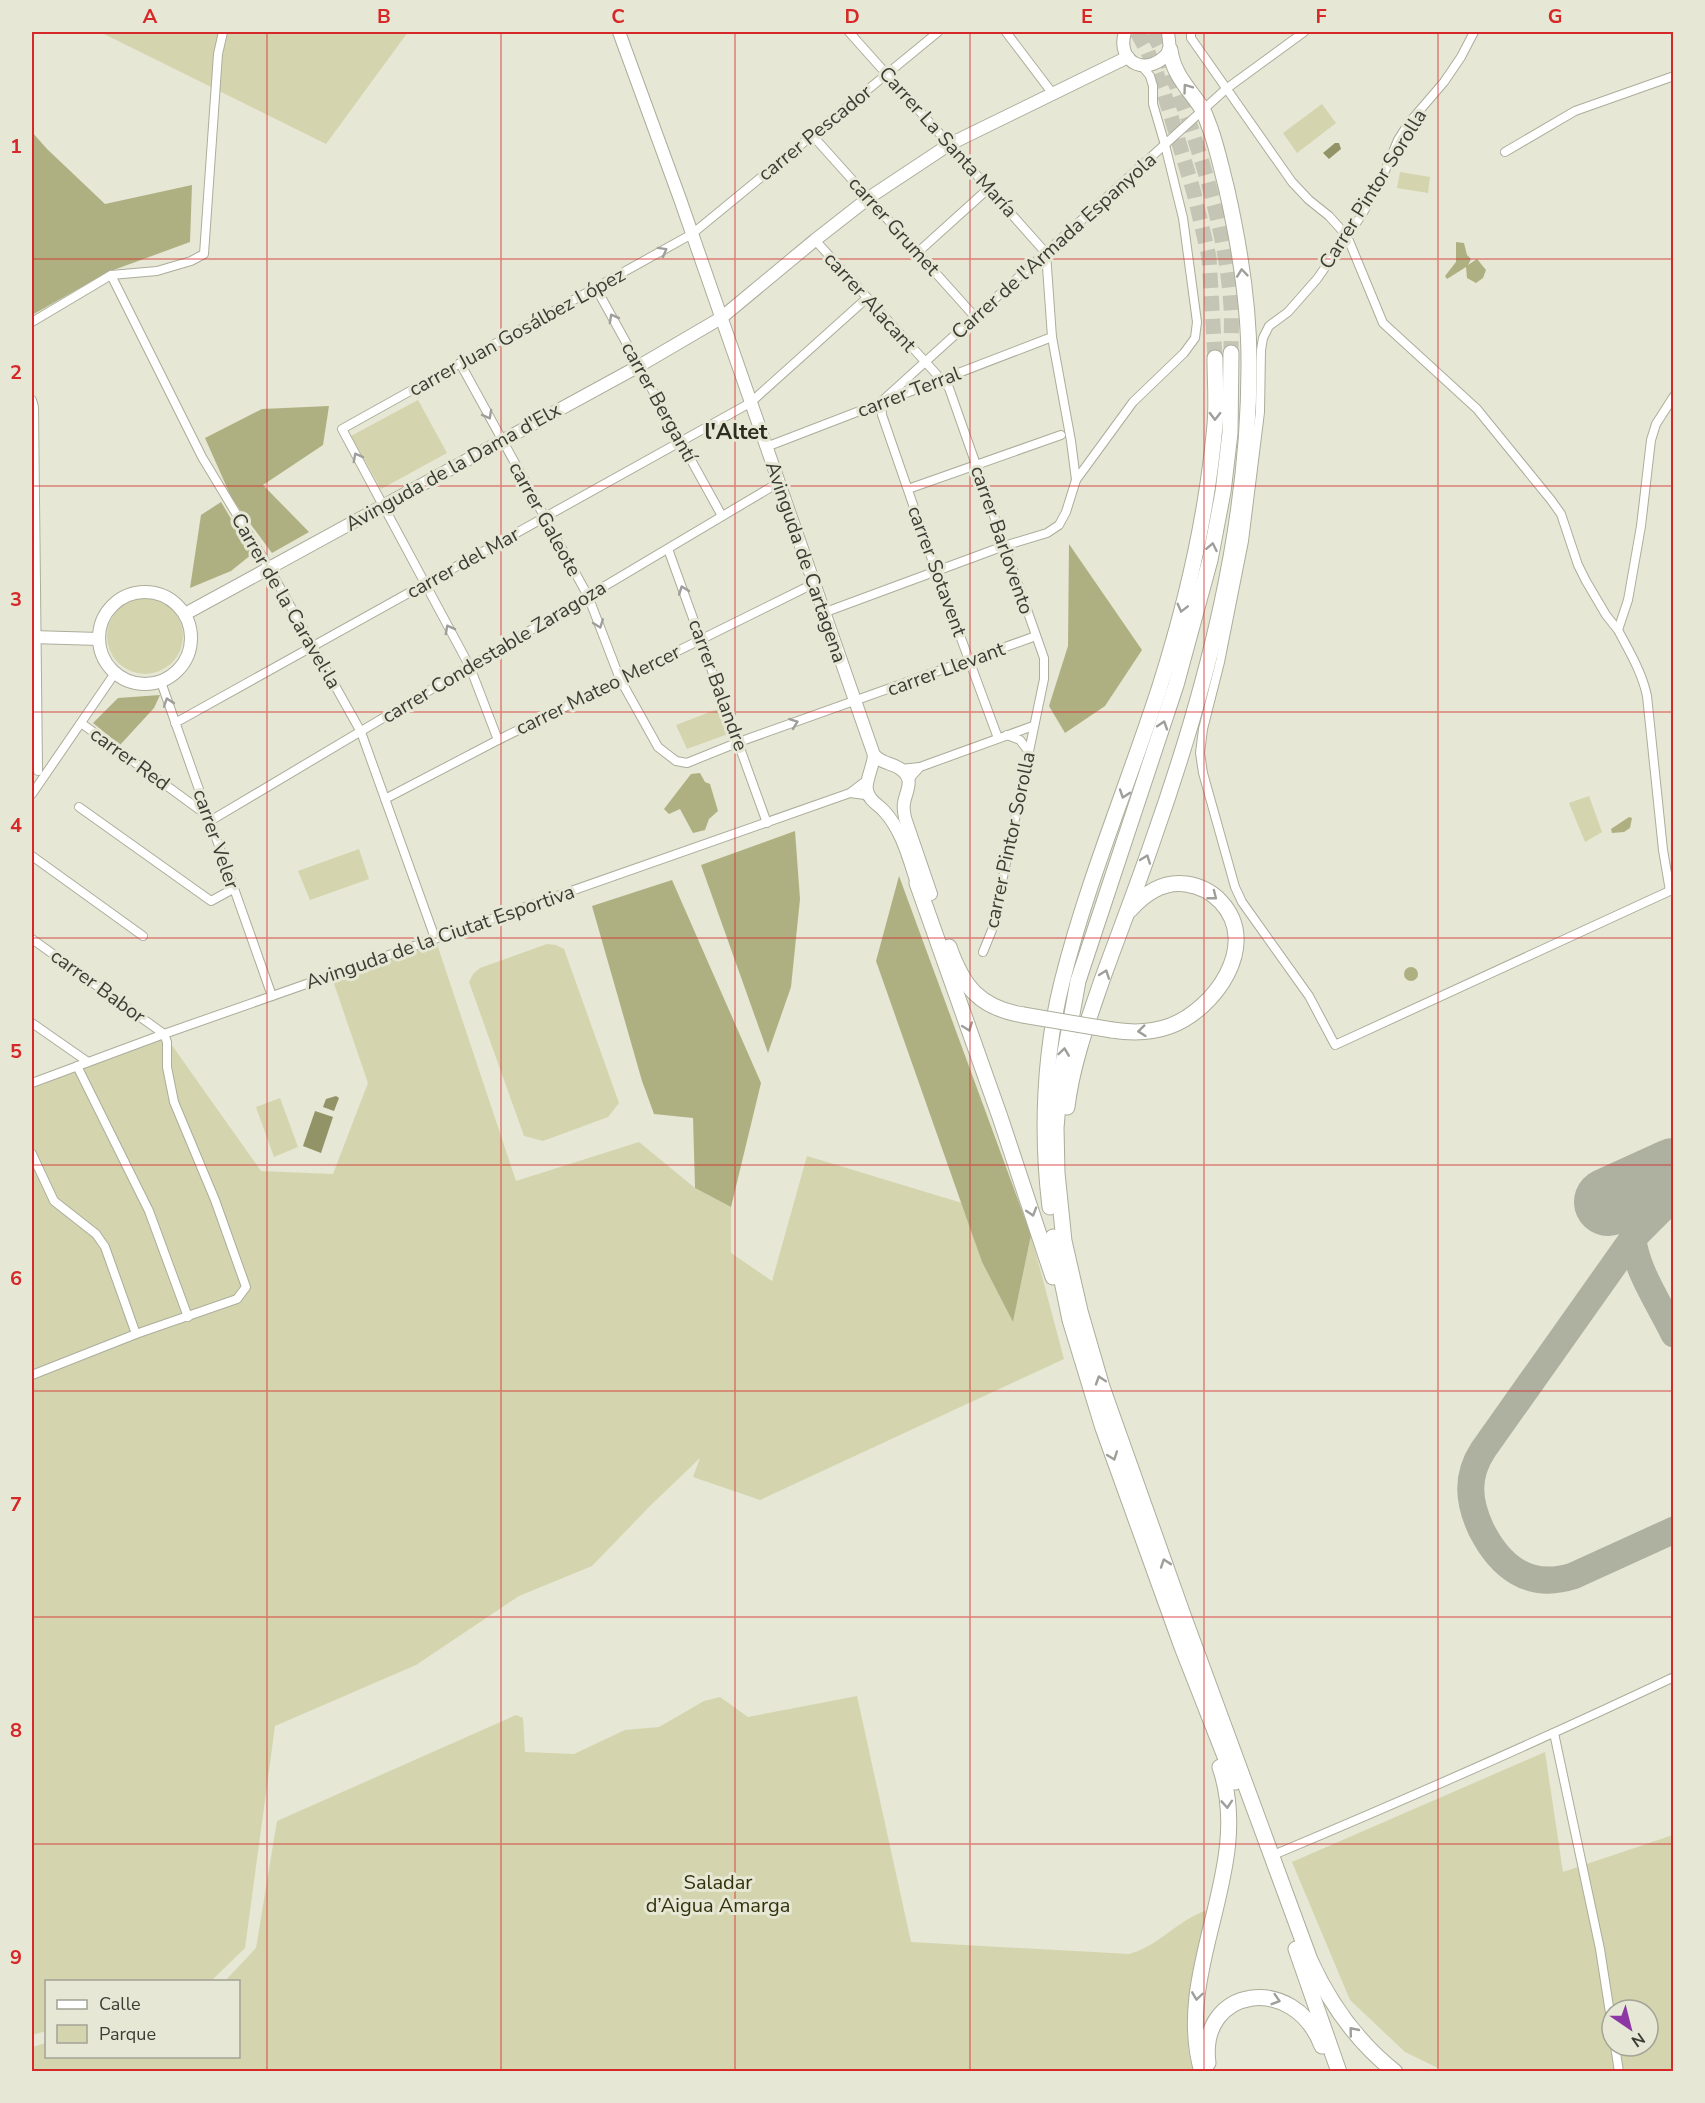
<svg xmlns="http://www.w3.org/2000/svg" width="1705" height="2103" viewBox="0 0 1705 2103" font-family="'Nunito Sans',sans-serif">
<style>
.green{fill:#d4d5ae;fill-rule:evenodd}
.forest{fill:#afb082}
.water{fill:#929366}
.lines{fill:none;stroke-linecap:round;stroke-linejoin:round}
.taxiway{stroke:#aeb0a0;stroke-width:27}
.runway{stroke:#aeb0a0;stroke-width:68}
.highway-tunnel{stroke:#c4c5b4;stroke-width:15;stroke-dasharray:15 8;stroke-linecap:butt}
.street-casing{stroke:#acad9b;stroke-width:10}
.secondary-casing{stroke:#acad9b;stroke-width:14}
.highway-casing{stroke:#acad9b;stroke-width:17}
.street{stroke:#fff;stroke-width:8}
.secondary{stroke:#fff;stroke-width:12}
.highway{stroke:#fff;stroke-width:15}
.highway-bridge-casing{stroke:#acad9b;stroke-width:17;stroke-linecap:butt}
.highway-bridge{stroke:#fff;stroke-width:15}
.oneway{stroke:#9e9e9a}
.grid{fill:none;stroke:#d62828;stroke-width:1.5;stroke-opacity:0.55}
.labels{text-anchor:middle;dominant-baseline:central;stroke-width:6;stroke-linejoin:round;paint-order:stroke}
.street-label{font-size:20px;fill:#3d3d36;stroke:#e6e7d4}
.park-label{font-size:20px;fill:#31310b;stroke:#e6e7d4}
.quarter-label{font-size:22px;font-weight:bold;fill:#2c2d1e;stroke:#e6e7d4}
.neatline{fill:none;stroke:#d62828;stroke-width:2}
.grid-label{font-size:20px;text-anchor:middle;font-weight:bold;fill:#d62828}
</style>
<rect width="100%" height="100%" fill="#e6e7d4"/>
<g class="green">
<path d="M100,32H408L326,144Z"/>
<path d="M1322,104L1336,123L1297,153L1283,133Z"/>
<path d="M1400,172L1430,177L1428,193L1397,188Z"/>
<path d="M418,400L447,453L381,489L351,436Z"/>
<circle cx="145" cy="636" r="38"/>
<path d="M718,709L728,734L687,749L676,725Z"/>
<path d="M1589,796L1602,832L1585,842L1569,803Z"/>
<path d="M359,849L369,879L310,900L298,871Z"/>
<path d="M435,938L516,1181L639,1142L695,1188L731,1207V1253L772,1281L807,1156L962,1203L982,1262L1013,1321L1031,1235L1064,1359L760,1500L693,1477L700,1458L650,1506L592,1566L519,1596L416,1665L275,1726L245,1948L211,1981L46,1982V2031L32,2035V1085L164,1034L261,1171L333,1174L368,1083L331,975Z"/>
<path d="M547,944L556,945L564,949L619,1103L608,1117L543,1141L524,1136L469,982L473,974L480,968Z"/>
<path d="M280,1098L298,1147L274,1157L256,1107Z"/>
<path d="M857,1696L911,1942L1129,1954C1160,1946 1180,1917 1211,1909C1199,1961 1177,2018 1193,2071L32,2072V2047L46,2043V2056H238V1982L225,1981L256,1948L277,1821L516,1715L523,1718L525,1752L574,1754L625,1730L659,1727L704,1701L720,1697L748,1717Z"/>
<path d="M1545,1752L1563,1872L1673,1835V2071H1444L1405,2052L1350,2000L1292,1862ZM1612,2010H1648V2046H1612Z"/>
</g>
<g class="forest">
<path d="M32,132L47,149L105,204L192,185L190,242L108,272L32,315Z"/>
<path d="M1456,242L1464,243L1467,255L1471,259L1468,265L1477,259L1486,270L1483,278L1476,283L1467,278L1466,267L1447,279L1445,276L1456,262Z"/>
<path d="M329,406L323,445L263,485L309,532L272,553L232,499L205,438L262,409Z"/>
<path d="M221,502L252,554L231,571L190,588L201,515Z"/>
<path d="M1069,544L1142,650L1105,706L1065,733L1049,706L1068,646Z"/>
<path d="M160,695L154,708L120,745L93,723L118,698Z"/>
<path d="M700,773L705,782L710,784L718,811L709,819L705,830L693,833L680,809L669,814L664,809L691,774Z"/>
<path d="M1629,817L1632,818L1630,828L1624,832L1612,833L1611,829Z"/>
<path d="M795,831L800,899L791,987L768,1053L701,865Z"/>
<path d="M899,876L1031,1235L1013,1322L982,1262L876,961Z"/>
<path d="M672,880L761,1083L731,1207L695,1188L693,1118L654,1114L642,1081L592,906Z"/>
<circle cx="1411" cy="974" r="7"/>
</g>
<g class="water">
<path d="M1335,143H1339L1341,149L1329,159L1323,153Z"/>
<path d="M336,1096L339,1098L334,1111L323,1107L326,1099Z"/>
<path d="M315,1111L333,1117L321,1153L303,1146Z"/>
</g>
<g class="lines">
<g class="taxiway">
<path d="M1668,1174C1599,1220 1647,1279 1674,1334"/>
<path d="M1674,1197L1633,1238L1483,1450C1466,1476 1468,1501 1481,1529C1500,1567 1529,1590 1573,1576L1674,1530"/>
</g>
<path class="runway" d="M1608,1202L1674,1172"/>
<g class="highway-tunnel">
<path d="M1137,32L1148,52L1164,93L1194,193L1209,257L1215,358"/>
<path d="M1152,32C1167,58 1177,87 1187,116C1208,177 1227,242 1231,307C1232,322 1231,337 1231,353"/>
</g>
<defs>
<g id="street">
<path d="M849,32L1046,253L1052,337L1071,441L1076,480"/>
<path d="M1006,32L1053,94"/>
<path d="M1191,32V38L1292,182L1309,200L1329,216L1347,236L1383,323L1477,409L1551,500L1561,514L1578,565L1586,581L1606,615L1618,630"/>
<path d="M1474,32L1461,57L1444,82L1408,124L1398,140L1379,185L1361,216L1317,279L1288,312L1269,326L1263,338L1261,350L1260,412L1244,541L1220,662L1203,729L1200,753L1203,773L1235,887L1242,902L1309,996L1335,1045L1674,889"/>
<path d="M812,135L976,318"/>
<path d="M1505,152L1575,111L1674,76"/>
<path d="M815,240L949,388L1044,658V679L992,930L983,952"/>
<path d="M917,253L989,188"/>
<path d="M111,275L202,457L269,568L361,732L435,938"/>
<path d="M596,288L722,516"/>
<path d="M32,322L111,275L157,271L191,261L204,254L218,54L223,32"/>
<path d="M460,363L588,596L620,679L658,747L676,761L687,763L739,742L1036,636"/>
<path d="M32,400L34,407L38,771"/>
<path d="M766,447L1052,337"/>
<path d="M908,489L1061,435"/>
<path d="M668,549L767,823"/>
<path d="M823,613L1004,546L1047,533L1059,525L1066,512L1076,480L1133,402L1184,353L1195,338L1197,322L1183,218L1165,145L1153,104V86L1150,76L1142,66"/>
<path d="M161,682L272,996"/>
<path d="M81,723L208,816"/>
<path d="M175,723L750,403L867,298"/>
<path d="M1007,735L1020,740L1029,752"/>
<path d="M998,738L936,571L882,415L881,402L1226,89L1304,32"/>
<path d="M498,740L470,667L342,429L692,234L938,32"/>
<path d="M920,767L1033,726"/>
<path d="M900,769L920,767L911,777L909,783"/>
<path d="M867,780L850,793L865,795L870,799"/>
<path d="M32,794L115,673"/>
<path d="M385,799L498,740L813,584"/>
<path d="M79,807L211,901L233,889"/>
<path d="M210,821L778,483"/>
<path d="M32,856L143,936"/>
<path d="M1670,891L1663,850L1647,696C1642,672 1629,651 1618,630L1628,600L1641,526L1651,440L1656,424L1674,396"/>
<path d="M32,939L164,1034L167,1042V1067L174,1102L215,1200L246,1287L237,1299L136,1334L32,1375"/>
<path d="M32,1023L88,1062"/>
<path d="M77,1066L149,1211L188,1317"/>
<path d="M32,1083L164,1034L850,793"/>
<path d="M32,1154L54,1201L96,1234L105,1247L136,1334"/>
<path d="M1554,1733L1600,1949L1612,2026"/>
<path d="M1271,1856C1407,1799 1541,1740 1674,1677"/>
<path d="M1615,2046L1619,2072"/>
</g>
<g id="secondary">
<path d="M619,32L680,199L874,755C873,768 865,781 867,790C869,801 878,804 884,811C902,830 909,859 917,883"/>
<path d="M1125,32C1115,64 1150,79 1170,50L1168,32"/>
<circle cx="145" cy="638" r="46"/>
<path d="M185,614L639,366L721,318L815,240L870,197L950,144L1128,57"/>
<path d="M32,637L99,639"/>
<path d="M874,755C884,765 890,762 899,768C916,779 906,790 904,803C903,808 904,813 905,818L931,894"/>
</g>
<g id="highway">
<path d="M1231,353L1230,433L1223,492L1210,560L1176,685L1078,981L1060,1080L1056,1128L1057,1173L1064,1241L1080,1311L1102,1387L1183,1615L1310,1960C1330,2004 1356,2041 1395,2072"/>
<path d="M917,883L1000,1117L1053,1277"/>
<path d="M949,947C963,987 980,1008 1023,1015"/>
<path d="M1112,1030C1131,1033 1151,1033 1170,1026C1214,1010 1261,945 1221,902C1211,891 1200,886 1186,884C1163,881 1145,893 1130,910"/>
<path d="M1067,1107C1072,1064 1088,1021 1102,980C1119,933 1137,887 1153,840C1207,687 1250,524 1249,361C1249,302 1239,243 1226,186C1221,167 1217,147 1210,128C1207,121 1205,113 1201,107C1189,89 1173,74 1170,50"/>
<path d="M1050,1207C1041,1133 1044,1054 1062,982C1087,882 1128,785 1160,686C1187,601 1207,514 1215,425C1217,403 1215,380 1215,358"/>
<path d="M1053,1237L1070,1320L1103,1428L1182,1647L1235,1782"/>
<path d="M1296,1949L1339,2072"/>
<path d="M1208,2063C1198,1987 1294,1972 1322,2046"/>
<path d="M1202,2072C1172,1970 1255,1869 1220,1767"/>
</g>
</defs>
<use href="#street" class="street-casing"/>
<use href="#secondary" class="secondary-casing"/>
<use href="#highway" class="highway-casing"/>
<use href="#street" class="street"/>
<use href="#secondary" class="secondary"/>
<use href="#highway" class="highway"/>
<defs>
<path id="highway-bridge" d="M1023,1015L1112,1030"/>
</defs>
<use href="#highway-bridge" class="highway-bridge-casing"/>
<use href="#highway-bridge" class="highway-bridge"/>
</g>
<defs><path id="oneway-chevron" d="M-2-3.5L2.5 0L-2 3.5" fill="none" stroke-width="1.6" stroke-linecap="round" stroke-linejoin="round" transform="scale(1.5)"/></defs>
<g class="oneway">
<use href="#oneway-chevron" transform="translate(1187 88) rotate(-126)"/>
<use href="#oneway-chevron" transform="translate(663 251) rotate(-29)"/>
<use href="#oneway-chevron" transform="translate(1242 273) rotate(-96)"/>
<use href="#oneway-chevron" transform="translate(613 318) rotate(-119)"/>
<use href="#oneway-chevron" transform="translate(488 415) rotate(61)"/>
<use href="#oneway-chevron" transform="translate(1215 416) rotate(91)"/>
<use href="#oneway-chevron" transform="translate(357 457) rotate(-118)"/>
<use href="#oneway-chevron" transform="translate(1212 547) rotate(-79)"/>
<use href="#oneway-chevron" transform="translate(683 590) rotate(-110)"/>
<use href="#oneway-chevron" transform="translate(1182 608) rotate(104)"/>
<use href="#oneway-chevron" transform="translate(599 624) rotate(69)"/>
<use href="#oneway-chevron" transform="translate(449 629) rotate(-118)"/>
<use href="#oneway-chevron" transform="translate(168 702) rotate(-109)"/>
<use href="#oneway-chevron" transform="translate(794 723) rotate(-20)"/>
<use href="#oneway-chevron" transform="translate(1163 725) rotate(-72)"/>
<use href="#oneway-chevron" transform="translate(1124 794) rotate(109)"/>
<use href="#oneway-chevron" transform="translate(1146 859) rotate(-70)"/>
<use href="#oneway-chevron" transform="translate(1213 896) rotate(38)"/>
<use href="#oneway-chevron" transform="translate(1105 974) rotate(-70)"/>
<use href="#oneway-chevron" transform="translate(968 1027) rotate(70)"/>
<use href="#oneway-chevron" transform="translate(1142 1031) rotate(174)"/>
<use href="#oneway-chevron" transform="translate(1064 1052) rotate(-82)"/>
<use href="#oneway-chevron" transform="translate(1032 1212) rotate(73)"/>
<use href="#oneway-chevron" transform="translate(1100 1380) rotate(-108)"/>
<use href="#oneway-chevron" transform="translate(1113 1456) rotate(70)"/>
<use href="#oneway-chevron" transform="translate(1165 1563) rotate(-109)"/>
<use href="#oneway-chevron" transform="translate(1227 1804) rotate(86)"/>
<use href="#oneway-chevron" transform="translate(1197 1996) rotate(98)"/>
<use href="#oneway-chevron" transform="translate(1276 2000) rotate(17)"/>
<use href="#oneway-chevron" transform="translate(1353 2031) rotate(-129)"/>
</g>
<path class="grid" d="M267,32V2072M501,32V2072M735,32V2072M970,32V2072M1204,32V2072M1438,32V2072M32,259H1674M32,486H1674M32,712H1674M32,938H1674M32,1165H1674M32,1391H1674M32,1617H1674M32,1844H1674"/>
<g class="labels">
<g class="street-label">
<text transform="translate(815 133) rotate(-39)">carrer Pescador</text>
<text transform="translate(948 142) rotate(48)">Carrer La Santa María</text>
<text transform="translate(1373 189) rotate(-58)">Carrer Pintor Sorolla</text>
<text transform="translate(894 226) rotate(48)">carrer Grumet</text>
<text transform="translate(1054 246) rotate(-42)">Carrer de l'Armada Espanyola</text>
<text transform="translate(870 302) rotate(48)">carrer Alacant</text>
<text transform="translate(517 332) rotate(-29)">carrer Juan Gosálbez López</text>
<text transform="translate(909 392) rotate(-21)">carrer Terral</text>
<text transform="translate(659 402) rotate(61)">carrer Bergantí</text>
<text transform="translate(453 467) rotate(-29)">Avinguda de la Dama d'Elx</text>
<text transform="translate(545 519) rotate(61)">carrer Galeote</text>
<text transform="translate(1002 540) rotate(71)">carrer Barlovento</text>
<text transform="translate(806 562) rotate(71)">Avinguda de Cartagena</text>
<text transform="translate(463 563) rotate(-29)">carrer del Mar</text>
<text transform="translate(937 571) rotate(70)">carrer Sotavent</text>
<text transform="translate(286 601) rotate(60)">Carrer de la Caravel·la</text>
<text transform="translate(494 652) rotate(-31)">carrer Condestable Zaragoza</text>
<text transform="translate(946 669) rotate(-20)">carrer Llevant</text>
<text transform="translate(718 685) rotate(70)">carrer Balandre</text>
<text transform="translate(598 690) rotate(-26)">carrer Mateo Mercer</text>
<text transform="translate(130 759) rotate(36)">carrer Red</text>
<text transform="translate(216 839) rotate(71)">carrer Veler</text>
<text transform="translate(1010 840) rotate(-78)">carrer Pintor Sorolla</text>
<text transform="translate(440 937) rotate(-19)">Avinguda de la Ciutat Esportiva</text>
<text transform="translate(98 986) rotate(36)">carrer Babor</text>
</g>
<g class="park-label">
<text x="718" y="1882">Saladar<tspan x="718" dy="23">d’Aigua Amarga</tspan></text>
</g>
<g class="quarter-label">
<text x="736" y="432">l'Altet</text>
</g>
</g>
<rect width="1705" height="2103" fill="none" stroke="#e6e7d4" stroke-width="66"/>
<rect x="45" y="1980" width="195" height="78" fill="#e6e7d4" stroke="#a2a395" stroke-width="1.5"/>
<rect x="57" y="2000" width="30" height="9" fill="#ffffff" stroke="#a2a395" stroke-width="1.5"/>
<text x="99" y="2010" font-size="18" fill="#3d3d36">Calle</text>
<rect x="57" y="2025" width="30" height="18" fill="#d4d5ae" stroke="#a2a395" stroke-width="1.5"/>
<text x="99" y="2040" font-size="18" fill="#3d3d36">Parque</text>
<g transform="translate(1630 2028) rotate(145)"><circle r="28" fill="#e6e7d4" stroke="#a2a395" stroke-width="1.5"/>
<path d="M0-4.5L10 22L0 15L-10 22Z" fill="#8d37a4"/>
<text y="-9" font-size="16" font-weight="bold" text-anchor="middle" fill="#3d3d36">N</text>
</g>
<rect x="33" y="33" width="1639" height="2037" class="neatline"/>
<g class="grid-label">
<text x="150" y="23">A</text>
<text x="384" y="23">B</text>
<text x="618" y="23">C</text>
<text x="852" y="23">D</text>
<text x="1087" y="23">E</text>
<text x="1321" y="23">F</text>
<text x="1555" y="23">G</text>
<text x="16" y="153">1</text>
<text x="16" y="379">2</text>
<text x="16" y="606">3</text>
<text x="16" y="832">4</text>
<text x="16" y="1058">5</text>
<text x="16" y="1285">6</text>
<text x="16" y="1511">7</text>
<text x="16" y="1737">8</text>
<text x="16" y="1964">9</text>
</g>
</svg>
